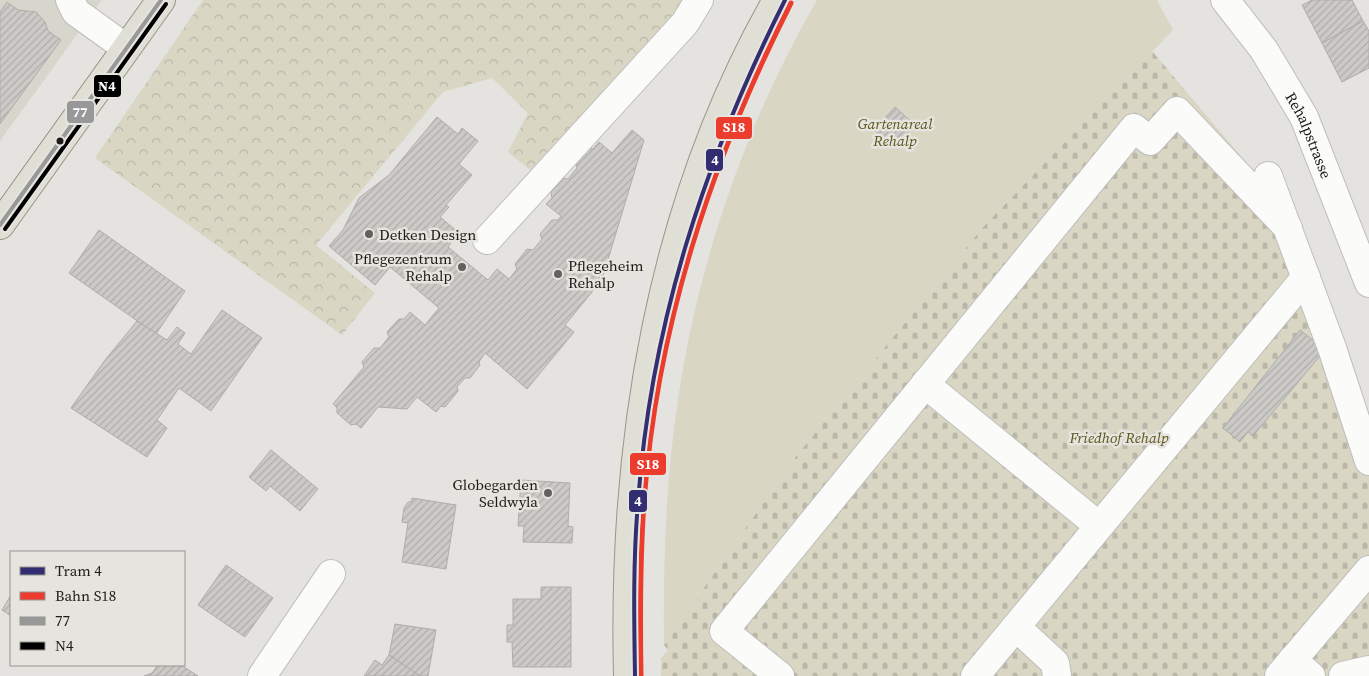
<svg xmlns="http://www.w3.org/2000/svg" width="1369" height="676" viewBox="0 0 1369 676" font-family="'Source Serif 4',serif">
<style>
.built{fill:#d7d6cd}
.cemetery{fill:url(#cemetery-stones)}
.park{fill:url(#park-crowns)}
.garden{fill:#d9d6c4}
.building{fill:url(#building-hatch);stroke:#aeadaa}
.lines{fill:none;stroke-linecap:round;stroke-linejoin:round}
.minor-casing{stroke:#bfbebb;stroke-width:30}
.major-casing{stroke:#979587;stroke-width:30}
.minor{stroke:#fbfbfa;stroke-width:28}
.major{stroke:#e0dfd6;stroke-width:28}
.bus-1-casing{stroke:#e5e4de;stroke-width:8}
.bus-2-casing{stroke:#e5e4de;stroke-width:8}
.bus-1{stroke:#999898;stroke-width:4}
.bus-2{stroke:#000;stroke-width:4}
.rail-1-casing{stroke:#e5e4de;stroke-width:9}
.rail-1{stroke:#eb3c2e;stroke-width:5}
.tram-1-casing{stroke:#e5e4de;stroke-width:8}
.tram-1{stroke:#322e71;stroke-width:4}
.bus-dot{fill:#1c1b19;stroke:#e5e4de;stroke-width:2}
.poi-dot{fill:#62615e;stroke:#e5e4de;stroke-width:2}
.labels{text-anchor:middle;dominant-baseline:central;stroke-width:5;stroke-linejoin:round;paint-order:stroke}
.park-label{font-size:15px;font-style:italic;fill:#5e551a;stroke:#e5e4de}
.street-label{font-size:15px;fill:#1c1b19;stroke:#e5e4de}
.poi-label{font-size:15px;fill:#1c1b19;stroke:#e5e4de;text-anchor:start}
.line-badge{stroke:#e5e4de;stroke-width:2}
.badge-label{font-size:14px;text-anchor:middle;font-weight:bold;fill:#fff}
</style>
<defs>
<pattern id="cemetery-stones" width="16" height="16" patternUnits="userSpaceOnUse" patternTransform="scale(1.25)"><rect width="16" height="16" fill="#d9d6c4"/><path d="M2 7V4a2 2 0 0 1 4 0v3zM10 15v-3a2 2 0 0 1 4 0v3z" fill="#bab7a8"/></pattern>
<pattern id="park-crowns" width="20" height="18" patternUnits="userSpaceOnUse" patternTransform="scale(1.25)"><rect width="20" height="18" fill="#d9d6c4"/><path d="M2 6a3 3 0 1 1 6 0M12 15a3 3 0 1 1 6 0" fill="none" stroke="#bab7a8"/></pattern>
<pattern id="building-hatch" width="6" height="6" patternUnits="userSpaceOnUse" patternTransform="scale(1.25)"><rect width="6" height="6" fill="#cbcac7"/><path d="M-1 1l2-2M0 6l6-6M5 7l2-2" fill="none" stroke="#aeadaa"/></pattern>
</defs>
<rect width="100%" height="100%" fill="#e4e3df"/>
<path class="built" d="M0,0H102L0,141Z"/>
<path class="cemetery" d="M1152,51L1261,180L1369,422V676H661V658L668,650L664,645L793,460L982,228Z"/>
<path class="park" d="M203,0H685L679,10L530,170L508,152L528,113L492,78L443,92L316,245L375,293L342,335L95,158Z"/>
<path class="garden" d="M817,0H1157L1173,30L982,228L793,460L664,645C663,561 666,476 679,393C700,256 748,119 817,0Z"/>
<g class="building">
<path d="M1312,0H1352L1363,21L1322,43L1302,5Z"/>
<path d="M7,2L18,10L36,12L45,22L48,31L61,40L0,124V12Z"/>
<path d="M1363,21L1369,31V68L1342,82L1322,43Z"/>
<path d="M895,107L915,125L894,148L874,130Z"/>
<path d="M437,117L458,134L462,128L478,141L459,164L472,175L446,205L449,207L440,217L459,233L448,247L488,280L497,269L509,279L517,269L515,264L527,249L533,250L542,239L540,234L552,220H558L561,216L546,204L552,198L551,192L563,178L568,179L577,168L576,164L588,148L593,149L599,142L612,153L632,130L644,140L601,283L595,282L592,292L565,325L574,332L527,389L485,353L479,362L480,365L470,378H465L457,387L458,391L445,407L441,406L436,412L417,397L407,409L378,407L361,428L356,424L351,425L337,413V408L333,404L364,367L362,362L374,348H380L389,337L387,332L399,319H404L410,312L425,325L439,308L390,267L375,285L329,246L343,230L359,198L389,175Z"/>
<path d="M99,230L185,291L156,334L69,273Z"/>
<path d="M222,310L262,338L211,411L179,388L157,420L167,428L147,457L71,408L105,360L137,321L167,340L177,327L185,333L178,344L191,354Z"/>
<path d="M1300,330L1325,350L1253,436L1248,432L1240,442L1223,428Z"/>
<path d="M271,450L318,489L300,511L270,486L266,491L249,477Z"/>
<path d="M521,480L570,483L568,526L573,527L572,543L523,542L524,526H518Z"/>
<path d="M412,498L456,505L446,569L402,562L408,523L402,522L404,508L408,502H411Z"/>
<path d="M226,565L273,598L245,637L198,605Z"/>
<path d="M541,587H571V667H513L512,642H507V625H513V599H541Z"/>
<path d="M11,595V616L2,610Z"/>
<path d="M395,624L436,630L428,676H420L389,655Z"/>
<path d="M389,655L420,676H364L375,660L382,665Z"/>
<path d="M158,665H181L198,676H144L152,673Z"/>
</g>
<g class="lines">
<defs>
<g id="minor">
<path d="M70,0L76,12L126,48"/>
<path id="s1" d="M1225,0L1264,50L1304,117L1369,283"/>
<path d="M1268,176L1332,348L1369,461"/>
<path d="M487,240L685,23L699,0"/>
<path d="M925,384L1099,526"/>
<path d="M1016,627L1055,663L1057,676"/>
<path d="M1292,660L1311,676"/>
<path d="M262,676L331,574"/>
<path d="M780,676L724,631L1134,128L1150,141L1177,111L1288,228"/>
<path d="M975,676L1306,277"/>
<path d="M1279,676L1369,570"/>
<path d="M1343,676L1369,670"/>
</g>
<g id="major">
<path d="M0,225L161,0"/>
<path d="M628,676C622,443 660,205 777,0"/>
</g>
</defs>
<use href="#minor" class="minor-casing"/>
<use href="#major" class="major-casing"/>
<use href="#minor" class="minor"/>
<use href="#major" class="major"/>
<defs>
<path id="bus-1" d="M0,225L161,0"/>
<path id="bus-2" d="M5,229L166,4"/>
</defs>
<use href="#bus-1" class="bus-1-casing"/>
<use href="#bus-2" class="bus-2-casing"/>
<use href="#bus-1" class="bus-1"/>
<use href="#bus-2" class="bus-2"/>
<defs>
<path id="rail-1" d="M641,676C640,618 640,560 644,502C657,324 711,161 791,3"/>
</defs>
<use href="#rail-1" class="rail-1-casing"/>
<use href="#rail-1" class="rail-1"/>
<defs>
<path id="tram-1" d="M635,676C634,618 633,560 638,502C651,323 705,159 785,0"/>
</defs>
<use href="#tram-1" class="tram-1-casing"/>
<use href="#tram-1" class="tram-1"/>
</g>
<circle class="bus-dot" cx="60" cy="141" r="4.5"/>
<g class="poi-dot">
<circle cx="369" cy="234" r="5"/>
<circle cx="462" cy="267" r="5"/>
<circle cx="558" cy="274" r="5"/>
<circle cx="548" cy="493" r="5"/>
</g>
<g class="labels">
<g class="park-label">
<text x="895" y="123">Gartenareal<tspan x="895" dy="17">Rehalp</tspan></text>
<text x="1119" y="437">Friedhof Rehalp</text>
</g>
<g class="street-label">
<text stroke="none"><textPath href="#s1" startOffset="160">Rehalpstrasse</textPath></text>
</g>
<g class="poi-label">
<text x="379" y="234">Detken Design</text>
<text x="452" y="258" text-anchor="end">Pflegezentrum<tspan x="452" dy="17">Rehalp</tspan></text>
<text x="568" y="265">Pflegeheim<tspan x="568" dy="17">Rehalp</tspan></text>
<text x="538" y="484" text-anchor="end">Globegarden<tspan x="538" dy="17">Seldwyla</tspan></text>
</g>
</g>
<g class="line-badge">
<rect x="93" y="74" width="29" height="24" rx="5" fill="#000"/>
<rect x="66" y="100" width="29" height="24" rx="5" fill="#999898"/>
<rect x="715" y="116" width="38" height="24" rx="5" fill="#eb3c2e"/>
<rect x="705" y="148" width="19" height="24" rx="5" fill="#322e71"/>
<rect x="629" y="452" width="38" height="24" rx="5" fill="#eb3c2e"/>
<rect x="628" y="489" width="20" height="24" rx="5" fill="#322e71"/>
</g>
<g class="badge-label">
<text x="107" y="91">N4</text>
<text x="80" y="117">77</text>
<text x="734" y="132">S18</text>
<text x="715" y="165">4</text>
<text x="648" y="469">S18</text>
<text x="638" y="506">4</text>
</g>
<rect x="10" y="551" width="175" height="115" fill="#e5e4de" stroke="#95948f"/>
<rect x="20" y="567" width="25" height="8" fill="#322e71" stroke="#95948f"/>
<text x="55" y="576" font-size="15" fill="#1c1b19">Tram 4</text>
<rect x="20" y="592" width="25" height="8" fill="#eb3c2e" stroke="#95948f"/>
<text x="55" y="601" font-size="15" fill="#1c1b19">Bahn S18</text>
<rect x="20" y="617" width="25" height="8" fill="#999898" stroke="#95948f"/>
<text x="55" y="626" font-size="15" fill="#1c1b19">77</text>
<rect x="20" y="642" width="25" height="8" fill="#000000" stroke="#95948f"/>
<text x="55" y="651" font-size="15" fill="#1c1b19">N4</text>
</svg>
